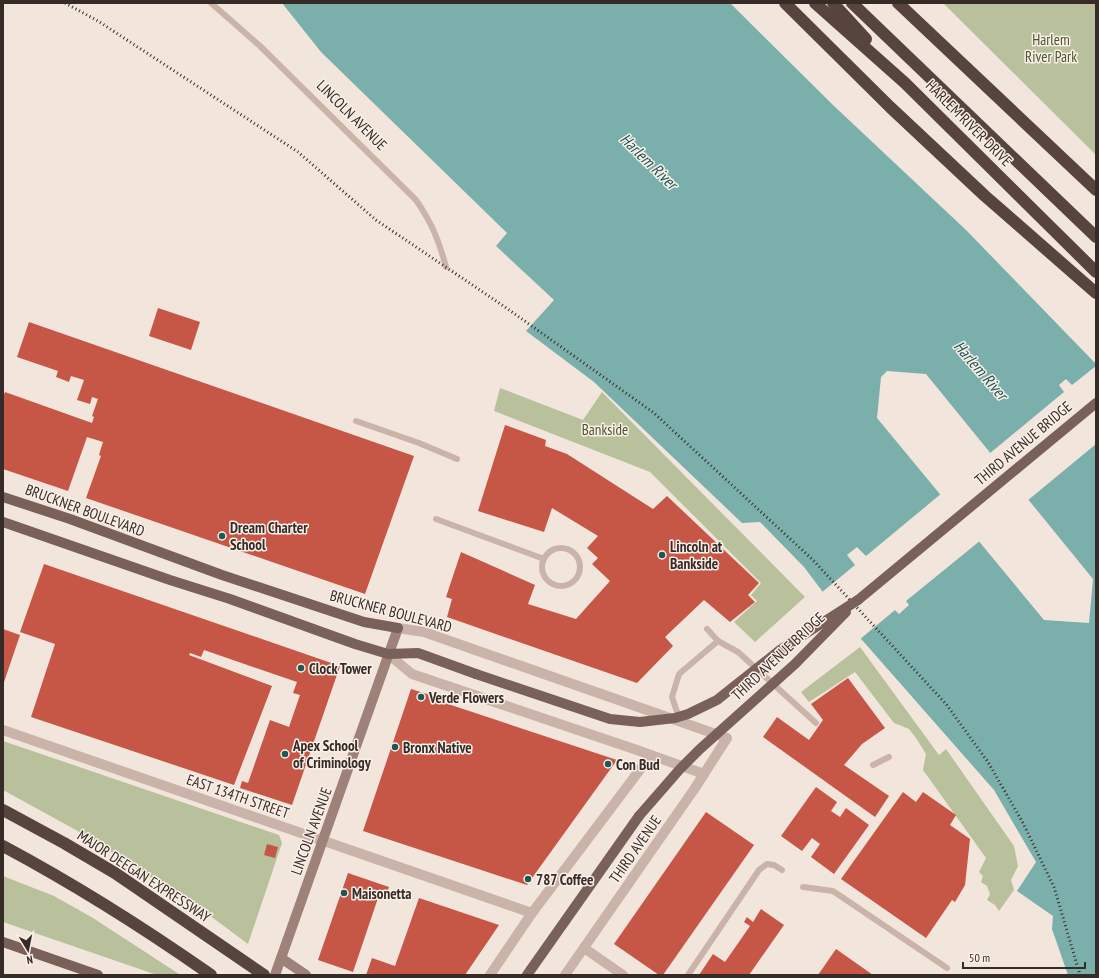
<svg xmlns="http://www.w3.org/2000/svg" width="1099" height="978" viewBox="0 0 1099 978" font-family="'PT Sans Narrow',sans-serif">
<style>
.green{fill:#b9c19c}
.water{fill:#7bafab;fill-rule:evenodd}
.pier{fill:#f2e5dc}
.building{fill:#c65646}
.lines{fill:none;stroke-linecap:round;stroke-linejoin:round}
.lane{stroke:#cab3a8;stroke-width:6}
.street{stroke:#cab3a8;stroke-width:10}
.secondary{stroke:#9e8279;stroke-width:10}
.primary{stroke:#796059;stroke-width:10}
.highway{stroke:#58443f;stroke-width:12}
.rail{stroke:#372b28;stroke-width:3;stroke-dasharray:1 3;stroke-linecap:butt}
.primary-bridge{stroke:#796059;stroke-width:10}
.poi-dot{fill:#1d5855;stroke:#faf0e8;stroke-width:1.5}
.labels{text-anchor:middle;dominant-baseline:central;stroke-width:3;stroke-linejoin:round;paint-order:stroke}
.park-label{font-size:15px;fill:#4b552c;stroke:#faf0e8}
.street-label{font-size:15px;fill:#372b28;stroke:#faf0e8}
.poi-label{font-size:15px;font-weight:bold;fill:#372b28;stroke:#faf0e8;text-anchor:start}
.water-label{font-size:16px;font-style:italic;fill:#1d5855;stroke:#faf0e8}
</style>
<rect width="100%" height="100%" fill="#f2e5dc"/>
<g class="green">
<path d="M943,3H1096V155Z"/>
<path d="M500,388L583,420L602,392L805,597L755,642L734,622L757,601L751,595L761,583L650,472L494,411Z"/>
<path d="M860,647L939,755L946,749L1014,846L1018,866L1011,880L1014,890L999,911L995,905L987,900L990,894L987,886L981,882L983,876L979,872L986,858L923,770L926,754L916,738L909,729L894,723L855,672L809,702L801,692Z"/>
<path d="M3,741L279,835L282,843L248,944L209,915L85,835L3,790Z"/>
<path d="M3,876L54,896L93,918L179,974L178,975H157L3,922Z"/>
</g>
<path class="water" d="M282,3H730L834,106L966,230L1096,364V975H1068L1052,929L1053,916L1017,891L1036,862L994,790L841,616L804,567L760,522L742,523L594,382L526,331L554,300L496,246L507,233L321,52ZM887,371L926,374L1093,579L1089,623L1044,620L877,418L881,377Z"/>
<g class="pier">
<path d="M1096,366V444L1027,501L989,454L1064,392L1059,385L1066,379L1072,385Z"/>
<path d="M942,493L981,540L906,601L909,605L899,614L895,610L859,640L839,617L821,593L855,565L847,555L857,547L866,556Z"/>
</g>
<g class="building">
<path d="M158,308L200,322L191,350L149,336Z"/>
<path d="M29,322L414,456L365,594L86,498L101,456L99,455L103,442L87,437L68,491L3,469V397L5,392L92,423L94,417L92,416L98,399L92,397L90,404L77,400L84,380L71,376L69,382L56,377L58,371L17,357Z"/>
<path d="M505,425L546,440L545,446L567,454L653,509L667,496L759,583L748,595L755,602L730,622L704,600L665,637L673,646L637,683L447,617L452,599L446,597L461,552L535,585L528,604L576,619L610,581L592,564L598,558L587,548L598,536L552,508L544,532L478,511Z"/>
<path d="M44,564L340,666L292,805L240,788L242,781L248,783L270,720L289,727L300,695L293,693L297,682L204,650L201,657L190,653L189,655L272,686L234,785L31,717L55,644L20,632Z"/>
<path d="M3,629L20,635L3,685Z"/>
<path d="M848,678L885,728L862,744L844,765L889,796L875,817L763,737L777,717L809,740L823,720L811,704Z"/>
<path d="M411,689L446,700L445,703L617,760L527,885L363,831Z"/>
<path d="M816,787L837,802L831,811L840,817L846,808L869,825L834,874L811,857L820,844L812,838L802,851L781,836Z"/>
<path d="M903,792L916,802L923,792L956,815L950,825L970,839L965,885L955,902L952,900L926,938L841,879Z"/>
<path d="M706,812L754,845L663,975H659L614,944Z"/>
<path d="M267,844L278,847L275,858L264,855Z"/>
<path d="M348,873L389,887L385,900L378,898L353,972L318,960Z"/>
<path d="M419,898L499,925L465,975H366L372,958L395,966Z"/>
<path d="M761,909L784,925L749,975H699L713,954L725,962L750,926L744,922L747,917L753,922Z"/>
<path d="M836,949L873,975H818Z"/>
</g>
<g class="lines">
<g class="lane">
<path d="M211,3L260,46L416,200C432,223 439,241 446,267"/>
<path d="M356,421L419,443L457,459"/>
<path d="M436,519L544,559"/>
<circle cx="561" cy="567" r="19"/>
<path d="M707,629L718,641L738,652L816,723"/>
<path d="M679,718L672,697L679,674L718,641"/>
<path d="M873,765L889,757"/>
<path d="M803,887L833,891L947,968"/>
<path d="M688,975L759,870L767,864L774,865L782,870"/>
</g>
<g class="street">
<path d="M398,628L424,632L727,738L695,788L565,975"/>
<path d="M388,654L412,674L634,749L704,774"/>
<path d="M3,730L532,913"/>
<path d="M584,948L623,975"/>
<path d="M490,975L532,913L651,755"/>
</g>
<g class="secondary">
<path d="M281,958L306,975"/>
<path d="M275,975L398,628"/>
</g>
<g class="primary">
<path d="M3,497L70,519L222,575L364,622L398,628"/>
<path d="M3,522L170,580L230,599L355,644L388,654L418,653L476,674"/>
<path d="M858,600L1096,403"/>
<path d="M3,942L98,975"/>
<path d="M527,975L639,816"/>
</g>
<g class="highway">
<path d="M785,3L890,107L985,196L1096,293"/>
<path d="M815,3L905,83L1096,272"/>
<path d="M833,3L866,39"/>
<path d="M852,3L1096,237"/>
<path d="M898,3L1096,190"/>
<path d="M3,810L64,843L115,873L264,975"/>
<path d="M3,846C76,885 144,928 211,975"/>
</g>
<path class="rail" d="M65,3L98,21L298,152L376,220L505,307L654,413L813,560L946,704L988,762L1023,823L1054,887L1080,975"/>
<g class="primary-bridge">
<path d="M476,674L610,719L640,722L675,718L688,714L717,700L780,650L858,600"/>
<path d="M639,816L680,769L700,749L795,664L846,612"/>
</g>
</g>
<g class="poi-dot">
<circle cx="222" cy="536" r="4"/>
<circle cx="662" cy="555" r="4"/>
<circle cx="301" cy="668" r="4"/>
<circle cx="421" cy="697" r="4"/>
<circle cx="395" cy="747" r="4"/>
<circle cx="285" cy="754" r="4"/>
<circle cx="608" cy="764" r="4"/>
<circle cx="528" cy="879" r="4"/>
<circle cx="344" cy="893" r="4"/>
</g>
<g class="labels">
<g class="park-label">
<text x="1051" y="39">Harlem<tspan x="1051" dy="17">River Park</tspan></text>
<text x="605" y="429">Bankside</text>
</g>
<g class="street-label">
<text transform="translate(352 115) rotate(45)">LINCOLN AVENUE</text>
<text transform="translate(969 123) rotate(45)">HARLEM RIVER DRIVE</text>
<text transform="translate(1023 443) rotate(-40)">THIRD AVENUE BRIDGE</text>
<text transform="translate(85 510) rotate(20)">BRUCKNER BOULEVARD</text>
<text transform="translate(391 611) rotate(15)">BRUCKNER BOULEVARD</text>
<text transform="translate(778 656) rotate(-43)">THIRD AVENUE BRIDGE</text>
<text transform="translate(238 796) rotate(19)">EAST 134TH STREET</text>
<text transform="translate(311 831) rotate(-70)">LINCOLN AVENUE</text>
<text transform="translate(635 849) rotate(-55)">THIRD AVENUE</text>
<text transform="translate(144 876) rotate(33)">MAJOR DEEGAN EXPRESSWAY</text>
</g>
<g class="poi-label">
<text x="230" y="527">Dream Charter<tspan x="230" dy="17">School</tspan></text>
<text x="670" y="546">Lincoln at<tspan x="670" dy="17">Bankside</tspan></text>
<text x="309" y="668">Clock Tower</text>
<text x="429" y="697">Verde Flowers</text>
<text x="293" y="745">Apex School<tspan x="293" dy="17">of Criminology</tspan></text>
<text x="403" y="747">Bronx Native</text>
<text x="616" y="764">Con Bud</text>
<text x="536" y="879">787 Coffee</text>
<text x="352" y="893">Maisonetta</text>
</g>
<g class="water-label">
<text transform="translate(649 161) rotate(44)">Harlem River</text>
<text transform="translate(981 370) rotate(49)">Harlem River</text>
</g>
</g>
<rect width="1099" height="978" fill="none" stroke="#372b28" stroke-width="8"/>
<g transform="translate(28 950) rotate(170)" stroke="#faf0e8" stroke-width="3" paint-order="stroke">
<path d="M0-3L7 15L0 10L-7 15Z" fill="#372b28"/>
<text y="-6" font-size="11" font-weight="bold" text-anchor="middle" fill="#372b28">N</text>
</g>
<path d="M963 962v6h122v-6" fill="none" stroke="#372b28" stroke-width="2"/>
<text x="969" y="962" font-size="12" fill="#372b28" stroke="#faf0e8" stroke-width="3" paint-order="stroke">50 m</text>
</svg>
